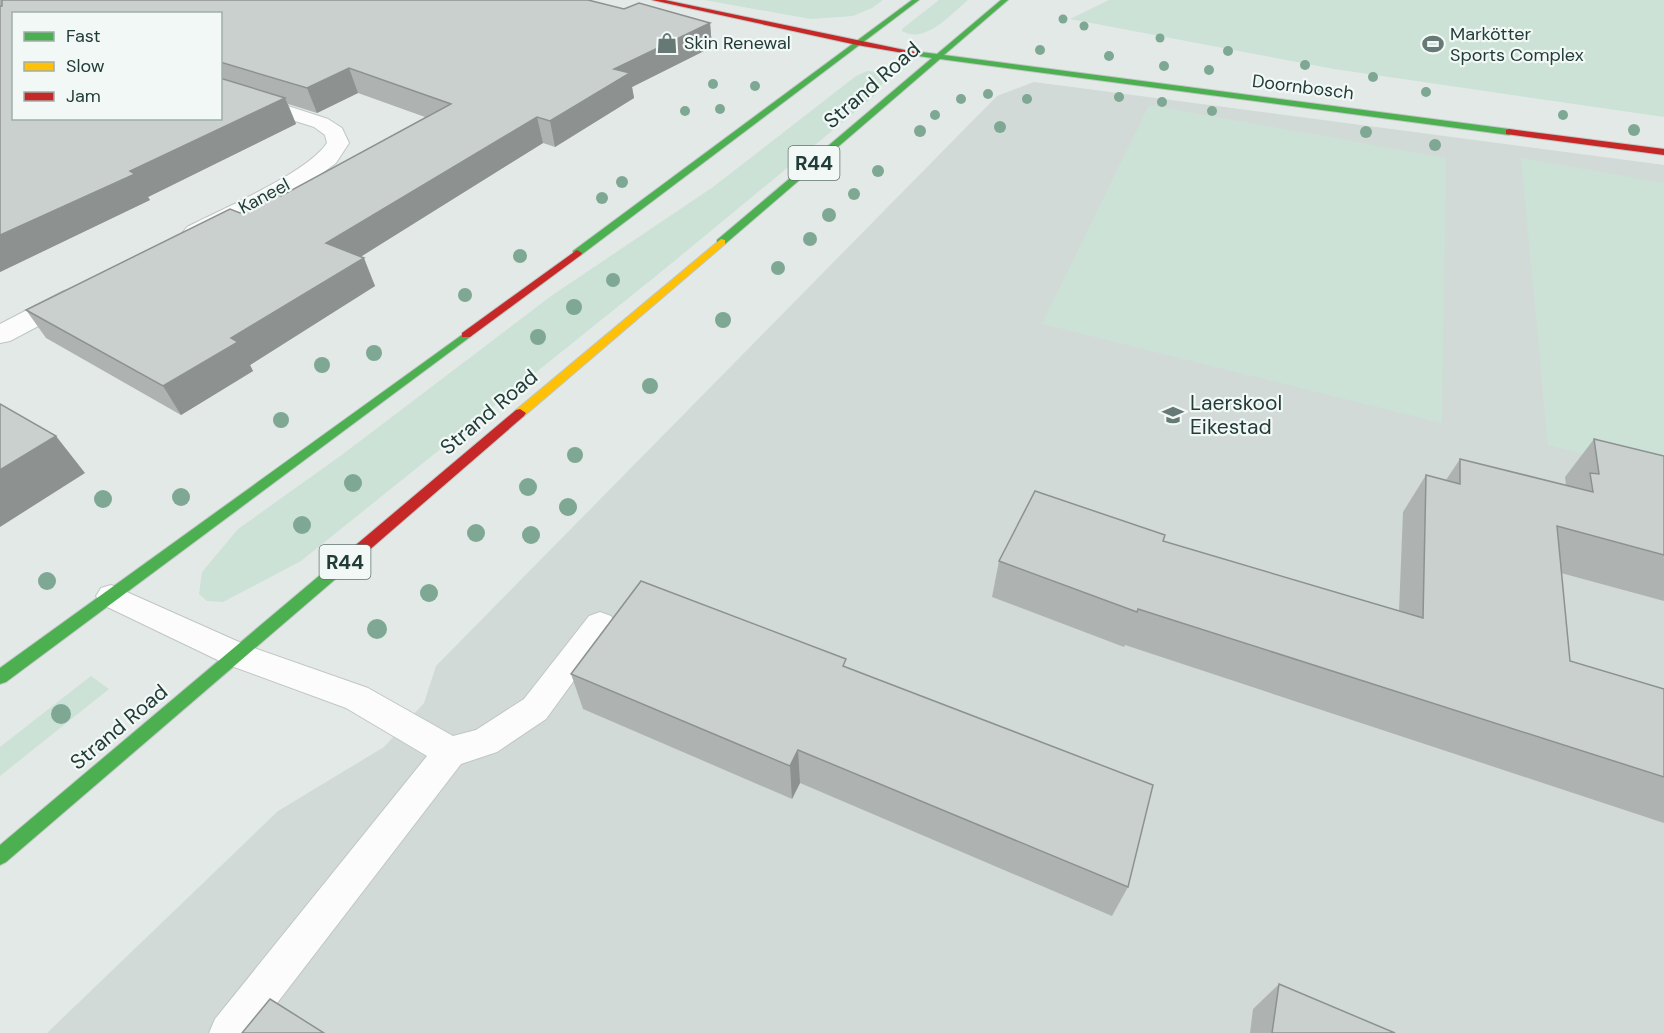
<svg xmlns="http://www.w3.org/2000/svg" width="1664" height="1033" viewBox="0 0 1664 1033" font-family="'DM Sans',sans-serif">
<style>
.built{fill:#d1dad7}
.green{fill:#cce2d6}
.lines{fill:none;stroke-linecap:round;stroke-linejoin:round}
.lane-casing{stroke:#c0c6c4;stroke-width:2}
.street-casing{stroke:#c0c6c4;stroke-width:2}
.fast-casing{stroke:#bfc7c5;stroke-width:2}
.slow-casing{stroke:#bfc7c5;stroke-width:2}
.jam-casing{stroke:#bfc7c5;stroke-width:2}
.lane{fill:#fbfcfb;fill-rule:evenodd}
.street{fill:#fbfcfb;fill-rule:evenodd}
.fast{fill:#4caf50;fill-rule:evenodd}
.slow{fill:#ffc107;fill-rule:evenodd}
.jam{fill:#c62828;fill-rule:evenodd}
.tree{fill:#7ea894}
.wall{fill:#aeb3b1;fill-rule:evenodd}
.shaded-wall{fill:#8d9290}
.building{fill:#cad0ce;stroke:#8d9290;stroke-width:1.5}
.labels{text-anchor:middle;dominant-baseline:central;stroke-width:4.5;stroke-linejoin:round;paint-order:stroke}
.far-poi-label{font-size:18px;fill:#223c38;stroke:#f2f8f6;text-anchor:start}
.far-street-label{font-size:18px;fill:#223c38;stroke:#f2f8f6}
.shield{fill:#f2f8f6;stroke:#607471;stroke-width:1.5}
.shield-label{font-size:20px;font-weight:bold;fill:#223c38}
.street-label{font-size:21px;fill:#223c38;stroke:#f2f8f6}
.poi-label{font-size:21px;fill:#223c38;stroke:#f2f8f6;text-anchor:start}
</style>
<rect width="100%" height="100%" fill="#e3e9e7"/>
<path class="built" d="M1034,82L1664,165V1033H47L278,811L384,747L424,703L436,666L997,96Z"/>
<g class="green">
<path d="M704,0H883L872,8L853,16L811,19Z"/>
<path d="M939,0H968C952,13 925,45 902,31V29Z"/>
<path d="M1109,0H1664V117L1334,69L1070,19Z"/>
<path d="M867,71L881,72L888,76L873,97L661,272L301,561L223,602L207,601L199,594L202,572L238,529L343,454L551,296L713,187L856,76Z"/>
<path d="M1149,105L1446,158L1442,423L1042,324Z"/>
<path d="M1521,158L1664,183V474L1548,445Z"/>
<path d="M91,676L109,689L0,776V747Z"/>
</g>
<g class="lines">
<defs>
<path id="lane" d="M111,585L248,646L368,688L453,736L476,730L524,699L589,616L600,612L611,616L615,624L546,719L497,752L461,764L254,1033H209L215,1019L427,756L346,708L226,664L101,604L96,596L101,588Z"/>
<g id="street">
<path d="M220,84L328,119L342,128L349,143L336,163L317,177L203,237L195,239L187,237L183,232L187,227C222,209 307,173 327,143L325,135L314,127L220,97Z"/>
<path d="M73,289L82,291L86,297L82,303L10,341L0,343V324L64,291Z"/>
</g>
<g id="fast">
<path d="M912,0H919L581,255H573V251Z"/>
<path d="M1001,0H1008L944,55L1509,129L1513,132L1509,135L940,59L725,244H717V240L932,58L912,55V51L937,54Z"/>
<path d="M466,332L472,335L470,337L6,682L0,684V668Z"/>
<path d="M362,543L367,544L369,548L367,552L6,862L0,865V845L357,544Z"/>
</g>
<path id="slow" d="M721,239L725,240V244L524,416H516L514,413L516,410Z"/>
<g id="jam">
<path d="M652,0H665L919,53L915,55L857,45Z"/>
<path d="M1509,129L1664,149V155L1506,134V130Z"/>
<path d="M577,250L582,253L581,255L470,337H462V333Z"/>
<path d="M520,409L526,413L524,416L367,552H357L355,548L357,544L516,410Z"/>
</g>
</defs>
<use href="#lane" class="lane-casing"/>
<use href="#street" class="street-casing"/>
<use href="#fast" class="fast-casing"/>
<use href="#slow" class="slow-casing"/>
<use href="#jam" class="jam-casing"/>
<use href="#lane" class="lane"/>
<use href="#street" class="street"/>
<use href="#fast" class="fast"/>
<use href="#slow" class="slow"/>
<use href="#jam" class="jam"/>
</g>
<g class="tree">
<circle cx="1063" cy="19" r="4.5"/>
<circle cx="1084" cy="26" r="4.5"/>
<circle cx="1160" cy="38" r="4.5"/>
<circle cx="1040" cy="50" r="5"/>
<circle cx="1228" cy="51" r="5"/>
<circle cx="1109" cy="56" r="5"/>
<circle cx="1305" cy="65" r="5"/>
<circle cx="1164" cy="66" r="5"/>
<circle cx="1209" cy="70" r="5"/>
<circle cx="1373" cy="77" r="5"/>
<circle cx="713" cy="84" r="5"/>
<circle cx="755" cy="86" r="5"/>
<circle cx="1323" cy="91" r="5"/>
<circle cx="1426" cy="92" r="5"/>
<circle cx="988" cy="94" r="5"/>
<circle cx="1119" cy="97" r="5"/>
<circle cx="961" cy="99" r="5"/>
<circle cx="1027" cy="99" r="5"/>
<circle cx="1162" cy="102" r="5"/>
<circle cx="720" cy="109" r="5"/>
<circle cx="685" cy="111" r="5"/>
<circle cx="1212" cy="111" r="5"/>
<circle cx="935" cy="115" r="5"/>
<circle cx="1563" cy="115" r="5"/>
<circle cx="1000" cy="127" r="6"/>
<circle cx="1634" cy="130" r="6"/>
<circle cx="920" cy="131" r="6"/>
<circle cx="1366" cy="132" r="6"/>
<circle cx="1435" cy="145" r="6"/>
<circle cx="878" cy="171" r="6"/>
<circle cx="622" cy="182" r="6"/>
<circle cx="854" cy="194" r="6"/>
<circle cx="602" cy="198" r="6"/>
<circle cx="829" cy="215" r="7"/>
<circle cx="810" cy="239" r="7"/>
<circle cx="520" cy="256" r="7"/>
<circle cx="778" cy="268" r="7"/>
<circle cx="613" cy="280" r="7"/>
<circle cx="465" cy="295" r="7"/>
<circle cx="574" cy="307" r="8"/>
<circle cx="723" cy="320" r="8"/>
<circle cx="538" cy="337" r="8"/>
<circle cx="374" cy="353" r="8"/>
<circle cx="322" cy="365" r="8"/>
<circle cx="650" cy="386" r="8"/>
<circle cx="281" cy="420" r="8"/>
<circle cx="575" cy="455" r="8"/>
<circle cx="353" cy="483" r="9"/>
<circle cx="528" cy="487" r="9"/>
<circle cx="181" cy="497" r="9"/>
<circle cx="103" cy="499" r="9"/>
<circle cx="568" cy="507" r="9"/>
<circle cx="302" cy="525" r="9"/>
<circle cx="476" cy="533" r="9"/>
<circle cx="531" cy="535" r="9"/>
<circle cx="47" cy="581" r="9"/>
<circle cx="429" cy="593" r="9"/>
<circle cx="377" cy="629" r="10"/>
<circle cx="61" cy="714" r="10"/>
</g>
<g class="wall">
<path d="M0,0H588L624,9L710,23L712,47L632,87L634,98L555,147L543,143L361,256L375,286L250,365L253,371L181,415L46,338L26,310L240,213L281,196L425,117L358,93L317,113L288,104L296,124L148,197L150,200L0,272ZM14,14H220V118Z"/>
<path d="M1594,439L1664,456V601L1561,573L1570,661L1664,689V823L1125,645L1124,647L992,597L999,561L1163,541L1399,611L1403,512L1426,475L1446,480L1460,459L1566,485L1565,477Z"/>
<path d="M846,667L1128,887L1112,916L800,783L792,799L583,709L571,674Z"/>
<path d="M1279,984L1395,1033H1250L1253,1009Z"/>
</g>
<g class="shaded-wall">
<path d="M710,23L712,47L632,87L634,98L555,147L550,121L614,69Z"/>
<path d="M349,68L358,93L317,113L307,88Z"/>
<path d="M285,98L296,124L148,197L150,200L0,272V235L130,171Z"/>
<path d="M537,117L543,143L338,271L326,243Z"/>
<path d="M364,258L375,286L250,365L253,371L181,415L163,386L231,338Z"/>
<path d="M56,436L85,473L0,527V470Z"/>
<path d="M798,750L800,783L792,799L790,766Z"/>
</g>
<g class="building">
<path d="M2,0H588L624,9L639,3L710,23L614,69L630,73L550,121L537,117L326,243L364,258L231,338L238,342L163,386L26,310L230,209L240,213L276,194L281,196L451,104L349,68L307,88L220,62V14H14V118H220V78L285,98L130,171L135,174L0,235V6H2Z"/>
<path d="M0,404L56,436L0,470Z"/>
<path d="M1594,439L1664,456V555L1557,526L1570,661L1664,689V777L1138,609L1137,612L999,561L1035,491L1165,535L1163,541L1423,618L1426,475L1460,484V459L1593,492L1590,473L1599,474Z"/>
<path d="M641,581L846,659L843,666L1153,785L1128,887L798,750L790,766L571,674Z"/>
<path d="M1279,984L1395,1033H1272Z"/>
<path d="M270,999L324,1033H242Z"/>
</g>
<defs>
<symbol id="shop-bare" viewBox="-9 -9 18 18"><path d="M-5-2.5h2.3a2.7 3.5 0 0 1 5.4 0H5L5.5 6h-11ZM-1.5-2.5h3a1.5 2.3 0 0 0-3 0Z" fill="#667975" stroke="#f2f8f6" stroke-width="2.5" paint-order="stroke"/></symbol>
<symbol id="stadium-bare" viewBox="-9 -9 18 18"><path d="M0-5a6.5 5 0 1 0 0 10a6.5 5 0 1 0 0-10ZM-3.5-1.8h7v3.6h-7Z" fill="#667975" stroke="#f2f8f6" stroke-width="2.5" paint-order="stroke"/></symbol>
<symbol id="school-bare" viewBox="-9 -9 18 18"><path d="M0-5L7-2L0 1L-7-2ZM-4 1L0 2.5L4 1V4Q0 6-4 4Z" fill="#667975" stroke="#f2f8f6" stroke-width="2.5" paint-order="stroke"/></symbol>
</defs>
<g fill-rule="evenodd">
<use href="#shop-bare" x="652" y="28" width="30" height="30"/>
<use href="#stadium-bare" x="1418" y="29" width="30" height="30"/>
<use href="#school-bare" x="1158" y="400" width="30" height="30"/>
</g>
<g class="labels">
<g class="far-poi-label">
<text x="1450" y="34">Markötter<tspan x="1450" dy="21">Sports Complex</tspan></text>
<text x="684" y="43">Skin Renewal</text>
</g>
<g class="far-street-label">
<text transform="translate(1303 87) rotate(7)">Doornbosch</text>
<text transform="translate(264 196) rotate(-28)">Kaneel</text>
</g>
<g class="shield">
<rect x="788.5" y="146" width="51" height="34" rx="4.5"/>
<rect x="319.5" y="545" width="51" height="34" rx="4.5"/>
</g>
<g class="shield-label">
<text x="814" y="163">R44</text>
<text x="345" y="562">R44</text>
</g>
<g class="street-label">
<text transform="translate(872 85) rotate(-41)">Strand Road</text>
<text transform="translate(489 412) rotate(-40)">Strand Road</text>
<text transform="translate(119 727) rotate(-40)">Strand Road</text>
</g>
<g class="poi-label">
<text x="1190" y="403">Laerskool<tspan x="1190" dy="24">Eikestad</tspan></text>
</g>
</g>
<rect x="12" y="12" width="210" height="108" fill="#f2f8f6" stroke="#9fadaa" stroke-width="1.5"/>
<rect x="24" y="32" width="30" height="9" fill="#4caf50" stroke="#9fadaa" stroke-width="1.5"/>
<text x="66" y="42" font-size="18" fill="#223c38">Fast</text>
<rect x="24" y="62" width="30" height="9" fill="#ffc107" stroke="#9fadaa" stroke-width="1.5"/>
<text x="66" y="72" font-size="18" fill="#223c38">Slow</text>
<rect x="24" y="92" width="30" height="9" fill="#c62828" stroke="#9fadaa" stroke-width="1.5"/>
<text x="66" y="102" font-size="18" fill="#223c38">Jam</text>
</svg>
